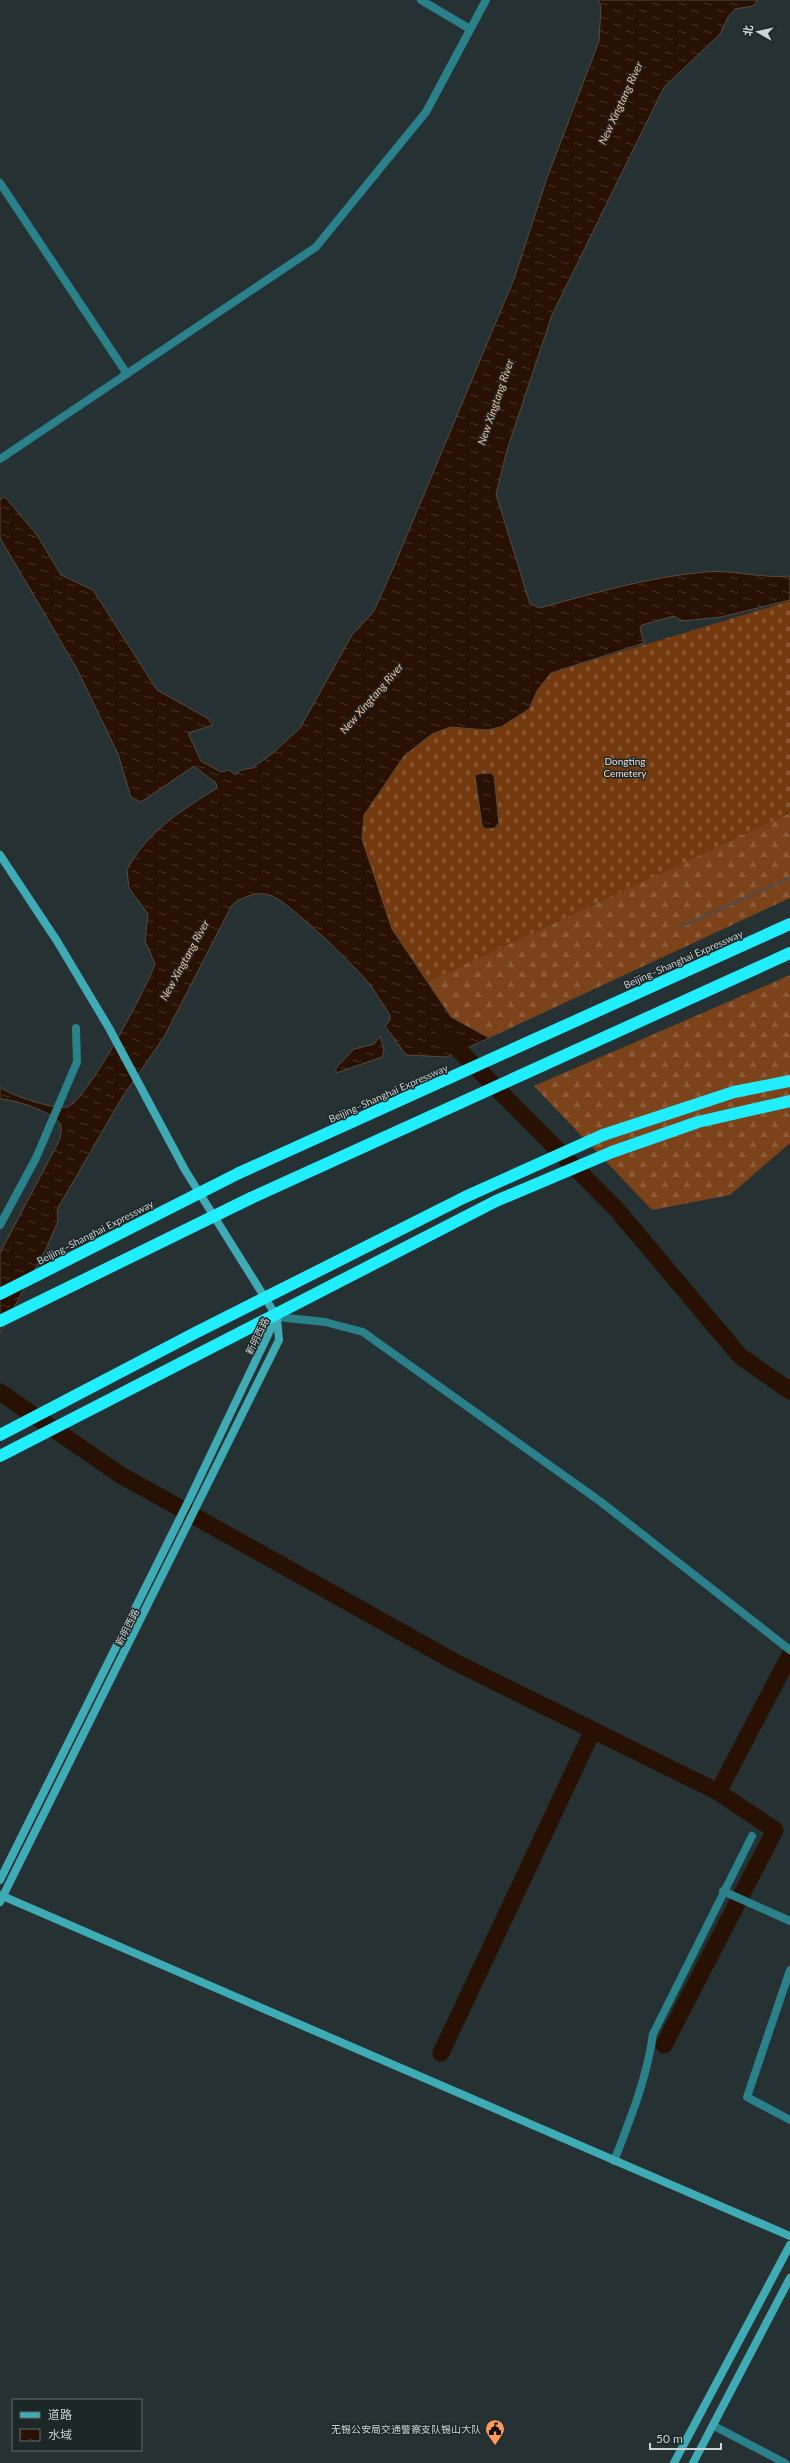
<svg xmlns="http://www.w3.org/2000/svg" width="790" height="2463" viewBox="0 0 790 2463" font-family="Lato,'Noto Sans SC',sans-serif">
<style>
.forest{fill:url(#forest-firs)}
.cemetery{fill:url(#cemetery-stones)}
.water{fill:url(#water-ripples);stroke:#594a41}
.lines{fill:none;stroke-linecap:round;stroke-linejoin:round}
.stream{stroke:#594a41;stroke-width:3}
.river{stroke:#281002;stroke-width:17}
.street{stroke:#2a8189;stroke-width:8}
.secondary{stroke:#3facb5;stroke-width:8}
.highway{stroke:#21eefd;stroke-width:12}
.highway-bridge{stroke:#21eefd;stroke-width:12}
.labels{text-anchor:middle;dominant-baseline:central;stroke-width:3;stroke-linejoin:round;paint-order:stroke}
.park-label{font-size:10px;fill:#f3ddd0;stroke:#1c2728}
.street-label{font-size:10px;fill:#ccd3d3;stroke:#1c2728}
.poi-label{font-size:10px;fill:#ccd3d3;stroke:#1c2728;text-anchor:end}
.water-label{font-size:11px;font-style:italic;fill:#faba94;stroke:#1c2728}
</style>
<defs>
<pattern id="forest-firs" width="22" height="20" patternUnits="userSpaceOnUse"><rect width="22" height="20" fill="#7c421a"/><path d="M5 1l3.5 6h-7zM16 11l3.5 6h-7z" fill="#8d5c3a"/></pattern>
<pattern id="cemetery-stones" width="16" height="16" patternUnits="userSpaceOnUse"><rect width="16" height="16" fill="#743a0e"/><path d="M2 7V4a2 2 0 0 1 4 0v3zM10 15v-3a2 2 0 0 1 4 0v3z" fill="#875630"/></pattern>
<pattern id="water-ripples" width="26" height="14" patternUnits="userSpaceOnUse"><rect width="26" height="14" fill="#281002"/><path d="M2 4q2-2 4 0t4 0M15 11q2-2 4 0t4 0" fill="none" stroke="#463226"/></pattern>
</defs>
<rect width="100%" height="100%" fill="#253132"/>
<g class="forest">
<path d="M790,813V898L489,1038L451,1017L427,982Z"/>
<path d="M790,975V1143L730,1195L652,1210L534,1086Z"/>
</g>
<path class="cemetery" d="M790,601V813L427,982L392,929L387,917L362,839L364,815L404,756L420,742L432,734L450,727L487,730L529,709L537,691L551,673Z"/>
<g class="water">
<path d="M598,0H758L753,6L735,9L728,17L720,34L664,87L552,315L507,450L496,494L530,604L540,608C594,593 649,577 705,572C731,569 761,579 790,576V600L721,617L682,621L674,616L642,625L640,629L644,643L551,673L537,691L529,709L501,727L487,730L450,727L432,734L404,756L364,815L362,839L392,929L451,1017L489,1038L447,1057L406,1055L385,1026L390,1020V1015C382,1004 375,990 366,980C351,962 291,904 272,896C259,890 242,897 232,905L164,1037L123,1096L59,1206L57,1211L58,1221L47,1247L0,1333V1253L58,1143C60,1137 63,1130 60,1124C54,1112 13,1099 0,1099V1087C9,1095 55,1110 67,1107C87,1101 147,987 155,964L145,941L148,914L129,888L127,870C147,831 181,811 217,788L216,783L194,766L141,802L131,797L118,754L77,669L0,538V499L5,497L37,535L61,575L93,590L157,690L207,718L213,725L188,733L201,761L221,772L229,770L235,775L241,770L252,768L273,753L300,728L352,635L374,611L394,566L514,279L547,178L599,41L601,6Z"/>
<path d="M491,773L494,776L499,823L495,828L485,829L482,825L475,776L477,774Z"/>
<path d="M380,1036L384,1050L382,1057L336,1073V1068L354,1049L374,1044Z"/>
</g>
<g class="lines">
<path class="stream" d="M682,926L790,878"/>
<g class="river">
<path d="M444,1035L618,1211L740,1356L790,1391"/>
<path d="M0,1392L119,1474L453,1661L718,1792L790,1655"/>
<path d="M664,2045L775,1830L718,1792"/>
<path d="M441,2053L593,1730"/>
</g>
<g class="street">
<path d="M421,0L470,29"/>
<path d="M0,183L127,374"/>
<path d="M0,459L316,247L426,112L486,0"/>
<path d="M0,1225L36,1158L77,1062L76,1028"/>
<path d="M277,1317L325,1322L363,1332L601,1502L790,1650"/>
<path d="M723,1891L790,1921"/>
<path d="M790,1970L747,2097L790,2120"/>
<path d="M614,2161C630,2120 647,2078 653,2034L752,1836"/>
<path d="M714,2426L785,2463"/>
</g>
<g class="secondary">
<path d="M0,855L57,941L109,1028L185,1170L277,1317L279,1340L0,1902"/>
<path d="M0,1880L189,1500L276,1318"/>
<path d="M0,1895L790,2236"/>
<path d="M674,2463L790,2245"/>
<path d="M693,2463L790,2278"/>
</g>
<g class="highway">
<path d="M603,1135L734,1092L790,1081"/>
<path d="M612,1152L698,1122L790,1101"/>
<path d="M239,1173L790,924"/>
<path d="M251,1198L790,953"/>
</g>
<g class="highway-bridge">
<path d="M0,1294L239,1173"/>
<path d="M0,1321L251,1198"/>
<path d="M0,1435L195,1333L465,1197L603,1135"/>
<path d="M0,1456L496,1201L612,1152"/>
</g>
</g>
<defs>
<symbol id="civic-pin" viewBox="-11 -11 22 30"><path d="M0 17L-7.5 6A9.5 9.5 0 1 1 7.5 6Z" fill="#ff9b5a" stroke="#1c2728"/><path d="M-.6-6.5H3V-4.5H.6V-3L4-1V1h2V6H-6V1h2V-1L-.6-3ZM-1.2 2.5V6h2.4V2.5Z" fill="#111"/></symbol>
</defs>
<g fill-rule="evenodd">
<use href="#civic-pin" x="484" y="2418" width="22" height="30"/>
</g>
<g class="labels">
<g class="park-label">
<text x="625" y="761">Dongting<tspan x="625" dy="12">Cemetery</tspan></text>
</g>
<g class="street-label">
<text transform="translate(683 959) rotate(-24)">Beijing–Shanghai Expressway</text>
<text transform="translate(388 1093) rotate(-24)">Beijing–Shanghai Expressway</text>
<text transform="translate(95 1232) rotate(-27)">Beijing–Shanghai Expressway</text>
<text transform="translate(257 1336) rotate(-64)">新明西路</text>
<text transform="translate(127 1627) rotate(-63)">新明西路</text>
</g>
<g class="poi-label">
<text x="481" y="2429">无锡公安局交通警察支队锡山大队</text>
</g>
<g class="water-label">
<text transform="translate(620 103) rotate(-65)">New Xingtang River</text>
<text transform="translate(495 402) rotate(-71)">New Xingtang River</text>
<text transform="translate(371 698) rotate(-49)">New Xingtang River</text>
<text transform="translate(184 960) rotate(-61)">New Xingtang River</text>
</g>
</g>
<rect x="12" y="2399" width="130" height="52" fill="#1c2728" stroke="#626c6c"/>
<rect x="20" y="2412" width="20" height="6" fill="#3facb5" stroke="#626c6c"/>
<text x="48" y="2419" font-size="12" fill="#ccd3d3">道路</text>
<rect x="20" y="2429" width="20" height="12" fill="url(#water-ripples)" stroke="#626c6c"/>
<text x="48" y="2439" font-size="12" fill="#ccd3d3">水域</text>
<g transform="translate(758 32) rotate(278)" stroke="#1c2728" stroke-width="3" paint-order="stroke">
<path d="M0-3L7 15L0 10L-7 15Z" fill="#ccd3d3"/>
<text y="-6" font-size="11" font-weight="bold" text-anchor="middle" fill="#ccd3d3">北</text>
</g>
<path d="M650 2443v6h71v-6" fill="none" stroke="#ccd3d3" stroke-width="2"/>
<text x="656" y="2443" font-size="12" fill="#ccd3d3" stroke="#1c2728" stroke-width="3" paint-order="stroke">50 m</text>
</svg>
